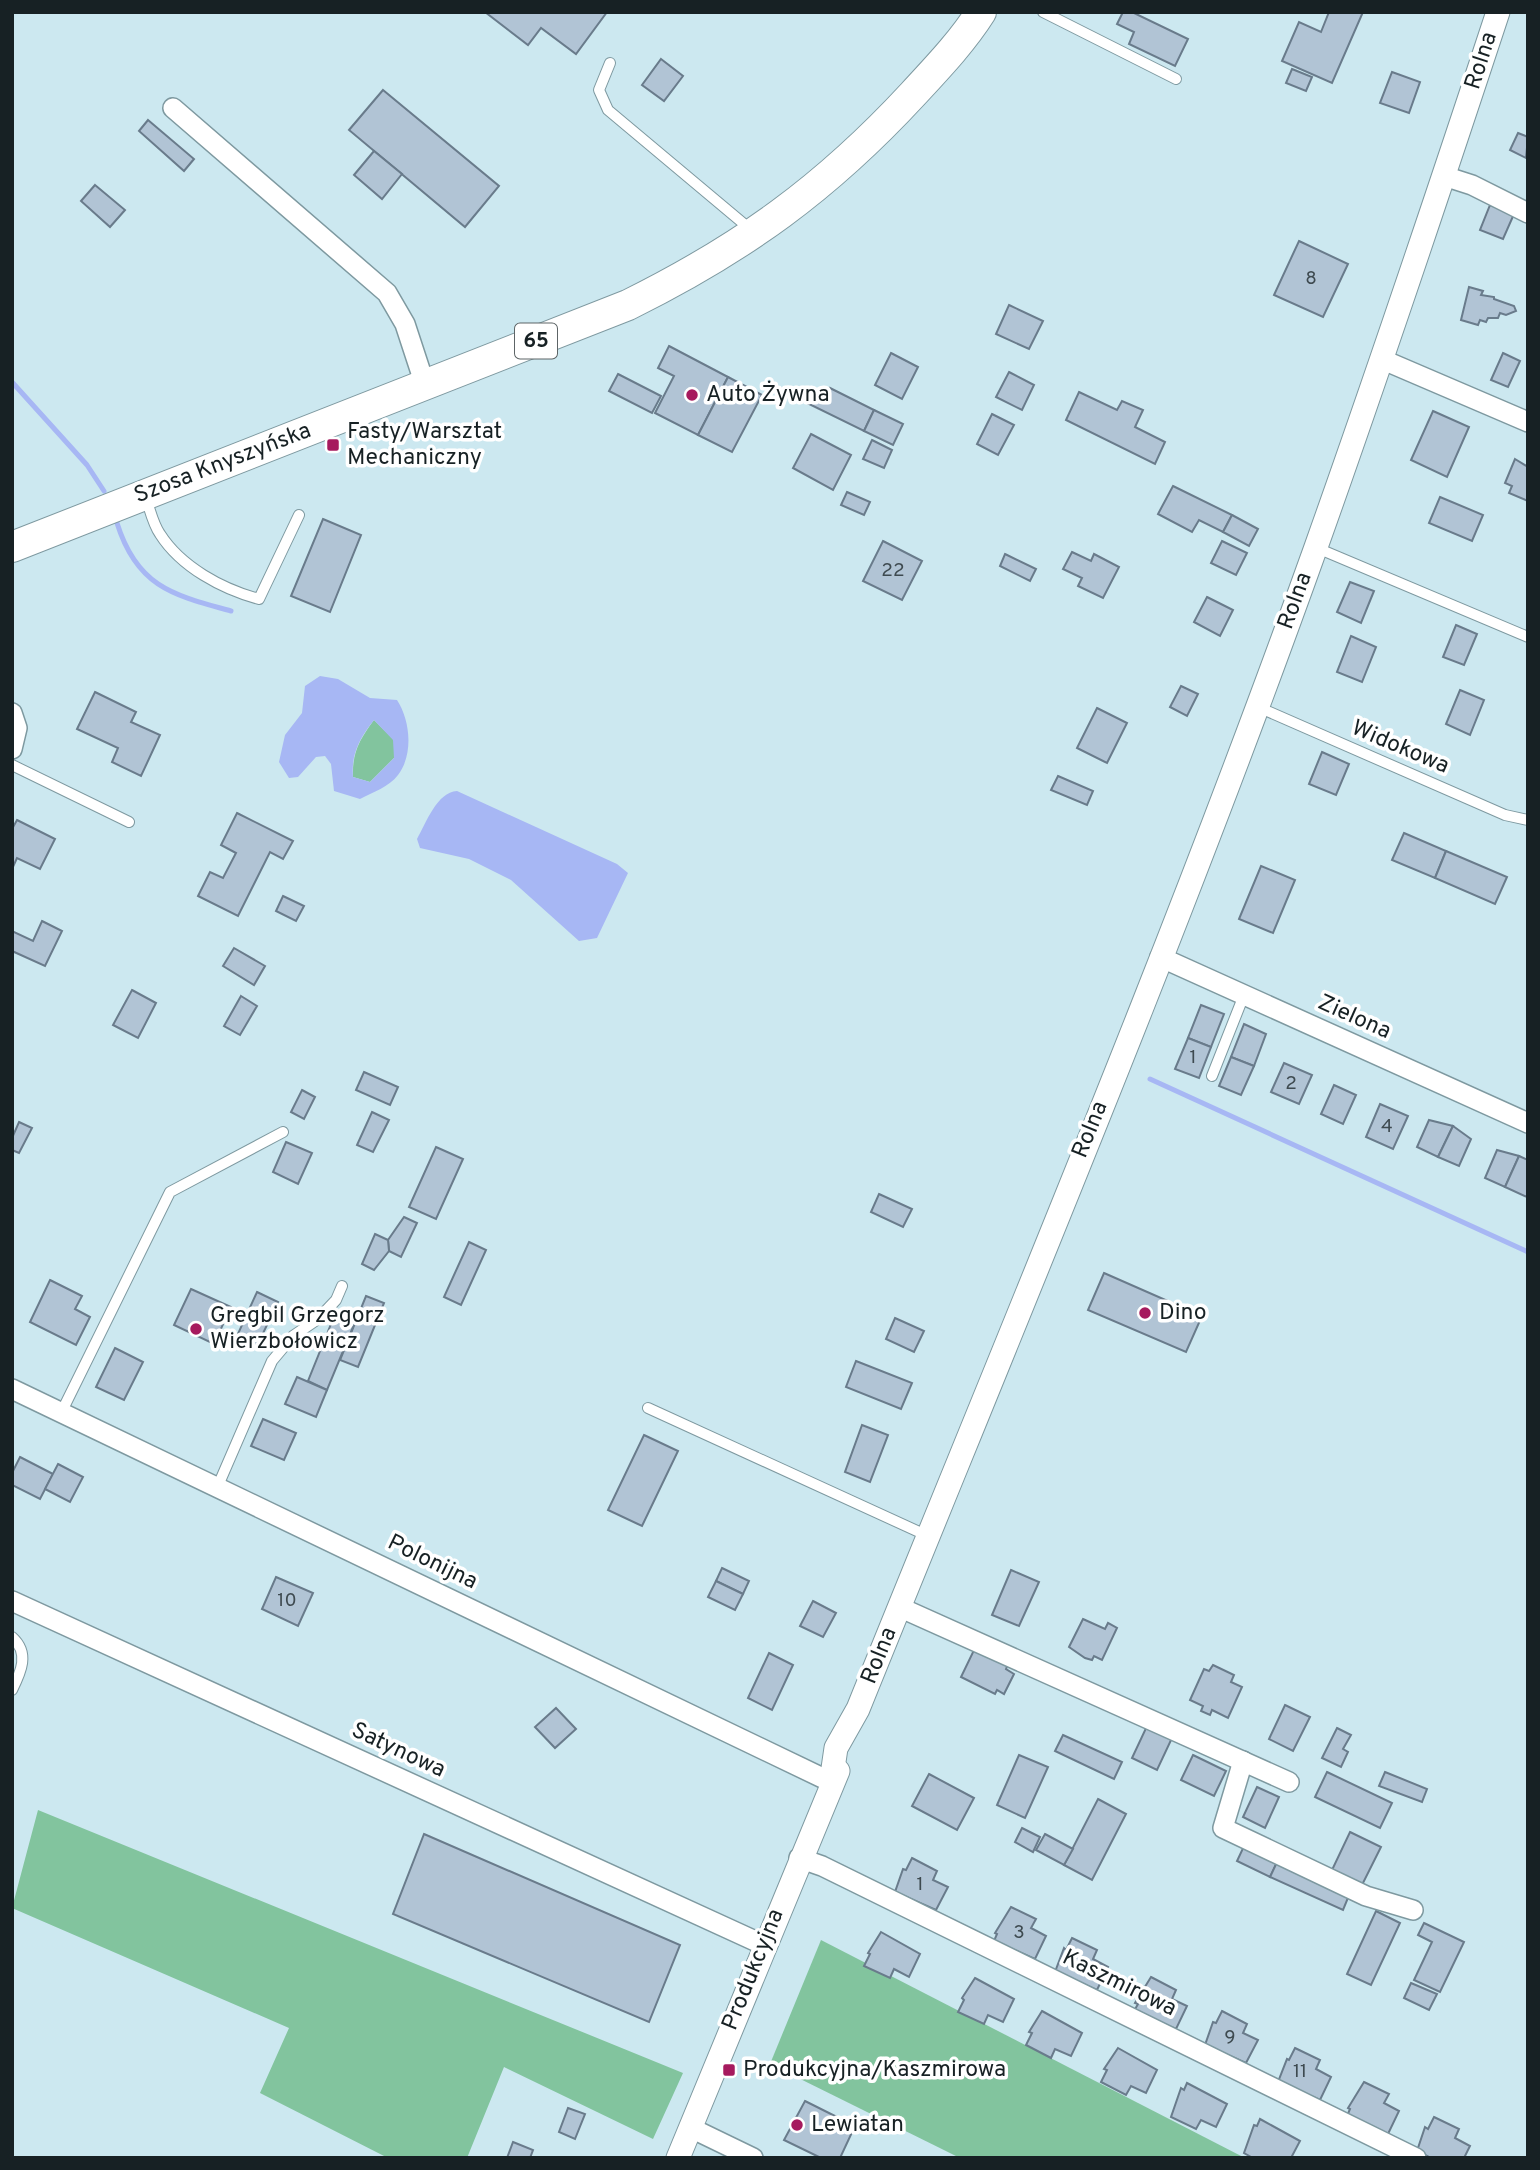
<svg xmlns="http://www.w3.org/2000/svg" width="1540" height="2170" viewBox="0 0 1540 2170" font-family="Overpass,sans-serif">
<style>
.green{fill:#82c49e}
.water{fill:#a7b7f4;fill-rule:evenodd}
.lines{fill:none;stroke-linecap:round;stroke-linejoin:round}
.stream{stroke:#a7b7f4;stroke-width:5}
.building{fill:#b1c4d5;stroke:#697b8b;stroke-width:2}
.service-casing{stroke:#7e99a0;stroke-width:12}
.minor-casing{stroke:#7e99a0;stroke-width:22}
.tertiary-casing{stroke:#7e99a0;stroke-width:25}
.primary-casing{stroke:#7e99a0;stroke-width:32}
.service{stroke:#fff;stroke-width:10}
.minor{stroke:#fff;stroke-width:19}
.tertiary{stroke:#fff;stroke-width:23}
.primary{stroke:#fff;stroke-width:30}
.poi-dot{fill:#a61a5e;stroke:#fff;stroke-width:2.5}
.labels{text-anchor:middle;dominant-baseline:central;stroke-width:7;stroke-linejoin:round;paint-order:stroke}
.number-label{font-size:19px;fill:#3e4a50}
.shield{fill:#fff;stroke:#5d6466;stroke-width:2}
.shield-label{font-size:21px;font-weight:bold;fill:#172124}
.street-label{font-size:23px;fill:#172124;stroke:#fff}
.poi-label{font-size:23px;fill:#172124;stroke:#fff;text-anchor:start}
</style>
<rect width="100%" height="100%" fill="#cce8f0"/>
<g class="green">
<path d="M374,720L394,740V758L370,782L353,777C352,752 360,739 374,720Z"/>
<path d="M38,1810L683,2073L653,2139L504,2067L467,2158H388L260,2093L289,2028L12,1908Z"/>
<path d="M821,1940L1245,2158H960L770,2064Z"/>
</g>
<g class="water">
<path d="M320,676L338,679L370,698L397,700C410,720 414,754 398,775C389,787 373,792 360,799L334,791L331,764L325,756L316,757L298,777L289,778L279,762L285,735L302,713L305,686ZM374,720L393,740L394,758L370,782L353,777C351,753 360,738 374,720Z"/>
<path d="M457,791L617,864L628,873L597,938L579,941L511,880L469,859L420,848L417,839C426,823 437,792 457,791Z"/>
</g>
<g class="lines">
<g class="stream">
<path d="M12,382L87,465L104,491"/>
<path d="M117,523C137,587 173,595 231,611"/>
<path d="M1150,1079L1528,1252"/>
</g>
</g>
<g class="building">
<path d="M485,12H607L576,54L541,28L528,45Z"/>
<path d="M1123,12H1132L1188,39L1175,66L1129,44L1134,32L1117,24Z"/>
<path d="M1329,12H1363L1332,83L1282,61L1299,22L1321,32Z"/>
<path d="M661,59L683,76L664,101L642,85Z"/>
<path d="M1292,69L1312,77L1306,91L1286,83Z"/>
<path d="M1392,72L1420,82L1409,113L1380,103Z"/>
<path d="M383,90L499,186L465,227L349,130Z"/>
<path d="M148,120L194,159L184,171L139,131Z"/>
<path d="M1518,133L1528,137L1526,158L1510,150Z"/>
<path d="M374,151L402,174L382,199L354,175Z"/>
<path d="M95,185L125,210L110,227L81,201Z"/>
<path d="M1490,205L1514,214L1503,239L1480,230Z"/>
<path d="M1299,241L1348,264L1323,317L1274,295Z"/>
<path d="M1469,287L1483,291L1481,295L1494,297V299L1514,306L1516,311L1506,315L1500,313L1498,318H1488L1486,322L1480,320L1478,325L1461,320Z"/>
<path d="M1009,305L1043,321L1029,349L996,334Z"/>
<path d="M669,346L728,377L698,435L655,413L674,376L658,368Z"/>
<path d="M891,353L918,367L902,399L875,385Z"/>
<path d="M1503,353L1520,361L1508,387L1491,380Z"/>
<path d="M1009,372L1034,385L1022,410L996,397Z"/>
<path d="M618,374L661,396L652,413L609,391Z"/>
<path d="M728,377L762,395L732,452L698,435Z"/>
<path d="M830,388L874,410L864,431L805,402L810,391L826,399Z"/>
<path d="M1079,392L1117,410L1122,401L1143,410L1135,427L1165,442L1155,464L1066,420Z"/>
<path d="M874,410L903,424L893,445L864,431Z"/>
<path d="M1433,411L1469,427L1447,477L1411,460Z"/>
<path d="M992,414L1014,425L998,455L977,444Z"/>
<path d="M811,434L851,455L833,490L793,468Z"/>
<path d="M872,440L892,450L884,468L863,459Z"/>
<path d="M1515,459L1528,467V501L1509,493L1512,486L1505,483Z"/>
<path d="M1173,486L1232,515L1223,532L1199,520L1192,532L1158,514Z"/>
<path d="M847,492L870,502L864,515L841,505Z"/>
<path d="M1440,497L1483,515L1472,541L1429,523Z"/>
<path d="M1232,515L1258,529L1249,546L1223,532Z"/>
<path d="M323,519L361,535L330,612L291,596Z"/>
<path d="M883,541L922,561L902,600L863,581Z"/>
<path d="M1222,541L1247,553L1236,575L1211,563Z"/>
<path d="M1072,552L1091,561L1094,554L1119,567L1103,598L1078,586L1082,578L1063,569Z"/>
<path d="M1005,554L1036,569L1030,581L1000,566Z"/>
<path d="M1350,582L1374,591L1361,623L1337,612Z"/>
<path d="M1207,597L1233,610L1220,636L1194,622Z"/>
<path d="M1456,625L1477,634L1464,665L1443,657Z"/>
<path d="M1351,636L1376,647L1362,682L1337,672Z"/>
<path d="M1181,686L1198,694L1187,716L1170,707Z"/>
<path d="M1460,690L1484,700L1470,735L1446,724Z"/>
<path d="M95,692L136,712L131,722L160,735L141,776L112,762L118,748L77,729Z"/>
<path d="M1097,708L1127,723L1107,763L1077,748Z"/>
<path d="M1322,752L1349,764L1336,795L1309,784Z"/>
<path d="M1058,776L1093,791L1087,805L1051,790Z"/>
<path d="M237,813L293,841L283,859L270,852L238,916L198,896L210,872L223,878L236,853L221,845Z"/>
<path d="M17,820L55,839L40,869L17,858L12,869V829Z"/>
<path d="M1404,833L1446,851L1435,878L1392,860Z"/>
<path d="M1446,851L1507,877L1495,904L1435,878Z"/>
<path d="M1261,866L1295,880L1273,933L1239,919Z"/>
<path d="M283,896L304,906L296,921L276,911Z"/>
<path d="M42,921L62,931L45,966L12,951V931L33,941Z"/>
<path d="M234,948L265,966L254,985L223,966Z"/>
<path d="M132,990L156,1003L138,1038L113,1025Z"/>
<path d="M241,996L257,1006L240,1035L224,1026Z"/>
<path d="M1201,1005L1224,1014L1211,1047L1188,1038Z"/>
<path d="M1244,1024L1266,1034L1254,1066L1231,1057Z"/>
<path d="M1188,1038L1211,1047L1199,1078L1175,1069Z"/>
<path d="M1231,1057L1254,1066L1241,1095L1219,1086Z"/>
<path d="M1284,1063L1312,1075L1299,1104L1271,1092Z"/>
<path d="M364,1072L398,1087L390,1105L356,1090Z"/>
<path d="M1334,1085L1356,1095L1343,1124L1321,1114Z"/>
<path d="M302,1090L315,1097L304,1119L291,1112Z"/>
<path d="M1380,1104L1408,1116L1393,1149L1366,1137Z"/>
<path d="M372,1112L389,1120L373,1152L357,1145Z"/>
<path d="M1429,1120L1453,1126L1438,1157L1417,1147Z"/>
<path d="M19,1122L32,1128L19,1153L12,1150V1138Z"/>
<path d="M1453,1126L1471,1139L1459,1166L1438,1157Z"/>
<path d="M286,1142L312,1153L298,1184L273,1172Z"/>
<path d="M436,1147L463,1159L436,1219L409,1207Z"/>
<path d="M1497,1150L1519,1156L1505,1187L1485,1178Z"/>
<path d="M1519,1156L1528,1160L1527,1197L1505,1187Z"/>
<path d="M879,1194L912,1209L903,1227L871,1212Z"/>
<path d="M404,1217L417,1223L401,1257L389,1251L388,1240Z"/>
<path d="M375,1234L388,1240L389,1251L374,1270L362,1264Z"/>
<path d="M469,1242L486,1250L461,1305L444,1297Z"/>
<path d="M1104,1273L1202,1316L1186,1352L1088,1310Z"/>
<path d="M50,1280L82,1296L75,1309L90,1317L76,1345L30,1322Z"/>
<path d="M191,1289L231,1307L214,1344L174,1325Z"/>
<path d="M257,1292L278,1302L257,1346L237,1336Z"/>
<path d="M366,1296L384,1303L358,1367L340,1360Z"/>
<path d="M895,1318L924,1331L914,1352L886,1339Z"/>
<path d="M333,1319L353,1327L327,1390L308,1381Z"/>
<path d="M115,1348L143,1362L124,1400L96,1387Z"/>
<path d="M856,1361L912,1383L901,1409L846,1387Z"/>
<path d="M297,1377L327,1390L316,1417L285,1404Z"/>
<path d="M263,1419L296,1433L284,1460L251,1446Z"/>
<path d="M862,1425L888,1435L870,1482L845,1472Z"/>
<path d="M644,1435L678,1451L642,1526L608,1510Z"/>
<path d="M20,1457L53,1474L40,1499L12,1485V1473Z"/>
<path d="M58,1464L83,1477L70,1502L45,1489Z"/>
<path d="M722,1568L749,1581L743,1594L716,1581Z"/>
<path d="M1011,1570L1039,1582L1019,1626L992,1615Z"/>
<path d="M276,1577L313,1593L298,1626L262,1609Z"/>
<path d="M716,1581L743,1594L735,1610L708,1597Z"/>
<path d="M813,1601L836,1613L823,1637L800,1626Z"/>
<path d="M1083,1619L1105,1629L1108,1623L1117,1628L1102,1660L1094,1656L1092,1660L1085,1658L1069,1647Z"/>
<path d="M975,1648L1008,1664L1006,1669L1014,1674L1004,1694L997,1690L995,1694L961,1677Z"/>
<path d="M769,1653L793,1665L772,1710L748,1698Z"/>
<path d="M1213,1665L1234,1675L1231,1682L1242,1687L1228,1718L1212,1710L1210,1715L1201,1711L1203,1706L1190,1700L1204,1669L1209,1671Z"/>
<path d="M1285,1705L1310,1717L1293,1751L1269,1739Z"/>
<path d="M556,1708L576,1729L555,1748L535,1727Z"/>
<path d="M1147,1726L1172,1738L1157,1770L1132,1758Z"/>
<path d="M1337,1728L1351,1735L1343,1749L1348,1752L1341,1767L1322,1758Z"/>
<path d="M1063,1735L1122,1762L1114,1779L1055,1751Z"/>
<path d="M1019,1755L1048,1767L1025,1818L997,1805Z"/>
<path d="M1193,1755L1226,1771L1214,1796L1181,1780Z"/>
<path d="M1327,1772L1392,1803L1380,1828L1315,1797Z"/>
<path d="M1385,1772L1427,1789L1422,1802L1379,1786Z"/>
<path d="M929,1774L974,1798L957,1830L912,1806Z"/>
<path d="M1257,1787L1279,1797L1265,1828L1243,1817Z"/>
<path d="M1098,1799L1126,1814L1092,1880L1064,1865Z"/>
<path d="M1022,1828L1040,1837L1033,1852L1015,1842Z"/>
<path d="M1350,1832L1381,1847L1362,1885L1332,1870Z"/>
<path d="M424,1834L680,1945L649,2022L393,1914Z"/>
<path d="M1045,1834L1073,1849L1064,1865L1036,1850Z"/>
<path d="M1245,1844L1278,1860L1270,1877L1237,1861Z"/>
<path d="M912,1858L937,1871L933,1880L948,1887L936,1910L895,1892L903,1869L906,1870Z"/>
<path d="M1278,1860L1350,1893L1343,1910L1270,1877Z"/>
<path d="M1011,1907L1036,1919L1031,1928L1046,1936L1035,1959L994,1941L997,1934L995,1933Z"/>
<path d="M1376,1911L1400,1923L1371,1985L1347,1974Z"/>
<path d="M1424,1923L1464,1942L1440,1992L1414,1980L1432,1942L1418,1935Z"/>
<path d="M881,1932L920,1954L909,1977L894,1969L890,1978L864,1966L870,1954L868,1953Z"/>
<path d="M1072,1938L1097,1950L1093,1959L1108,1967L1097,1990L1055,1972L1064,1948L1066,1950Z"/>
<path d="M1151,1977L1176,1990L1172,1999L1187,2006L1176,2029L1134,2011L1138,2004L1135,2003Z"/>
<path d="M975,1978L1014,1999L1003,2022L988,2015L984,2024L958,2012L964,2000L962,1998Z"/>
<path d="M1411,1983L1437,1994L1429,2010L1404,1998Z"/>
<path d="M1042,2011L1082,2033L1071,2056L1055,2049L1051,2058L1026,2045L1032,2033L1029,2032Z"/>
<path d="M1222,2011L1247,2024L1243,2033L1258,2040L1246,2063L1205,2045L1213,2022L1216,2023Z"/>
<path d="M1118,2048L1157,2070L1146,2093L1131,2086L1126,2095L1101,2082L1107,2070L1104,2069Z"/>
<path d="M1295,2048L1320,2060L1316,2069L1331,2077L1320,2100L1278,2082L1287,2059L1289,2060Z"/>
<path d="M1364,2082L1389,2094L1384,2103L1399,2111L1388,2134L1347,2116L1350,2109L1348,2108Z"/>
<path d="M1187,2083L1227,2104L1216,2127L1201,2120L1196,2129L1171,2117L1181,2088L1184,2090Z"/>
<path d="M805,2101L855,2126L840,2158H821L784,2140Z"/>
<path d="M568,2108L585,2114L575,2139L559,2132Z"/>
<path d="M1434,2117L1459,2129L1455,2138L1470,2146L1464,2158H1431L1417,2151L1425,2127L1428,2129Z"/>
<path d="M1260,2119L1300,2141L1291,2158H1253L1244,2153L1254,2125L1257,2126Z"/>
<path d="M513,2142L533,2150L530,2158H507Z"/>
</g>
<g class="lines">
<defs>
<g id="service">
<path d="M1043,12L1176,79"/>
<path d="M610,63L599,90L608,110L750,229"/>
<path d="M146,498C150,510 153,524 160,534C181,567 222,589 259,599L299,515"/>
<path d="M1317,548L1528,637"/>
<path d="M1258,707L1505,815L1528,820"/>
<path d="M12,765L129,822"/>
<path d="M1212,1076L1244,995"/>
<path d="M648,1408L928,1536"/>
<path d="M61,1413L170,1192L283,1132"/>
<path d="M217,1488L272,1361L293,1336L318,1319L336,1300L342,1286"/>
<path d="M12,1637C30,1653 21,1672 12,1690"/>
</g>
<g id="minor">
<path d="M173,108L387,293L405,324L425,385"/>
<path d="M1444,176L1472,185L1528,213"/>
<path d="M1381,359L1528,422"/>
<path d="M12,713L17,728L12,749"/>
<path d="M1160,957L1528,1123"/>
<path d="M12,1389L831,1782"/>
<path d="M12,1601L764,1945"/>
<path d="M899,1607L1289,1782"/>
<path d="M1243,1761L1223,1828L1366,1896L1413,1910"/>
<path d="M799,1858L822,1866L1416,2158"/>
<path d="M691,2128L753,2158"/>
</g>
<g id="tertiary">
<path d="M831,1782L836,1748L858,1709C1014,1323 1176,939 1316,547C1379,370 1439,191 1498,12"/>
<path d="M678,2158L838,1771"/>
</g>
<path id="primary" d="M12,547L628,305C743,248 826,188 913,94C937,68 962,42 981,12"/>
</defs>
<use href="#service" class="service-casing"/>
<use href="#minor" class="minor-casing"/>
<use href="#tertiary" class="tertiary-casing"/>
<use href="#primary" class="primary-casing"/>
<use href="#service" class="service"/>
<use href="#minor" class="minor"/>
<use href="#tertiary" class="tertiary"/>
<use href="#primary" class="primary"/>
</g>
<g class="poi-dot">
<circle cx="692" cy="395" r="7"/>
<rect x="326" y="438" width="14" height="14" rx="3.5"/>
<circle cx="1145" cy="1313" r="7"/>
<circle cx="196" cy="1329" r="7"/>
<rect x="722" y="2063" width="14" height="14" rx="3.5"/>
<circle cx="797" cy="2125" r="7"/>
</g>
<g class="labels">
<g class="number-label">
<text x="1311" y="279">8</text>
<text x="893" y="571">22</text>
<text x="1193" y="1058">1</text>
<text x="1291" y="1084">2</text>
<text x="1387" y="1127">4</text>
<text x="287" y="1601">10</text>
<text x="920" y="1885">1</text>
<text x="1019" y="1933">3</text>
<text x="1230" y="2038">9</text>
<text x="1300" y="2072">11</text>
</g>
<rect class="shield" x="515" y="323.5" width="42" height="35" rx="5"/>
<g class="shield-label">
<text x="536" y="341">65</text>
</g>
<g class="street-label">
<text transform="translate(1482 61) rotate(-72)">Rolna</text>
<text transform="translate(223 464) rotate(-21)">Szosa Knyszyńska</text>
<text transform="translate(1296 601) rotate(-70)">Rolna</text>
<text transform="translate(1400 748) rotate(23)">Widokowa</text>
<text transform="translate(1354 1018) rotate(24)">Zielona</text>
<text transform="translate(1091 1130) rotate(-68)">Rolna</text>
<text transform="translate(432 1563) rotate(26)">Polonijna</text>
<text transform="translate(880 1656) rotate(-68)">Rolna</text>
<text transform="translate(398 1751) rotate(25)">Satynowa</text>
<text transform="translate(754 1970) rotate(-68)">Produkcyjna</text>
<text transform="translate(1119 1984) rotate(26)">Kaszmirowa</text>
</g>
<g class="poi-label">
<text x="706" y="395">Auto Żywna</text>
<text x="347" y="432">Fasty/Warsztat<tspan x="347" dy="26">Mechaniczny</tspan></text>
<text x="1159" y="1313">Dino</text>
<text x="210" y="1316">Gregbil Grzegorz<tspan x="210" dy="26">Wierzbołowicz</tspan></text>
<text x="743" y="2070">Produkcyjna/Kaszmirowa</text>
<text x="811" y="2125">Lewiatan</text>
</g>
</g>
<rect width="1540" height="2170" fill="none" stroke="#172124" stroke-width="28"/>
</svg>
